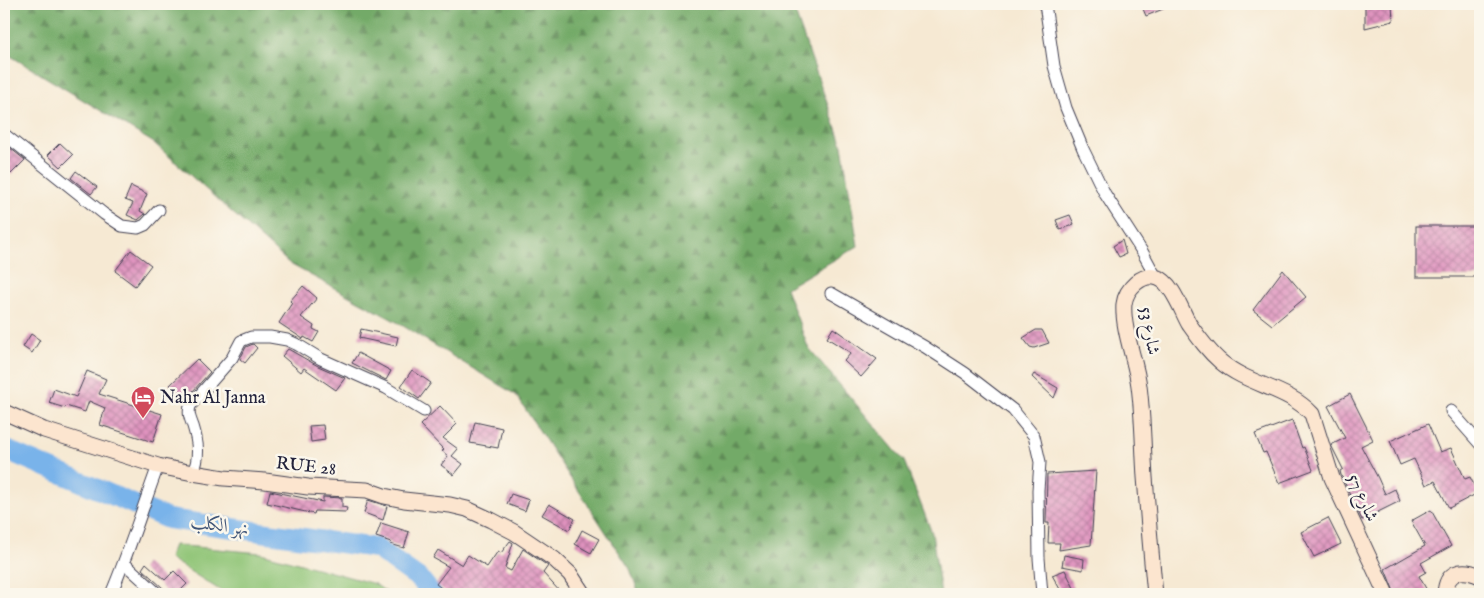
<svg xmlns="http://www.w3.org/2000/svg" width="1484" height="598" viewBox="0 0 1484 598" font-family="'IM FELL English',Amiri,serif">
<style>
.grass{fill:#8fc476;stroke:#587358}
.forest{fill:url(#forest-firs);stroke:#4a6651}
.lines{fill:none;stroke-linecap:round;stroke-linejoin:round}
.river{stroke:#79b3ea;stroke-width:20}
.building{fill:url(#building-cross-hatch)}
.street-casing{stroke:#424052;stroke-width:13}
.secondary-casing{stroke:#424052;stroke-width:17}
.street{stroke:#fff;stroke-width:11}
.secondary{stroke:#fce5cf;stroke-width:15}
.labels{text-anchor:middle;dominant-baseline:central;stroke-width:5;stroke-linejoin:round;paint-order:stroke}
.street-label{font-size:18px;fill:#22223b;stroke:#fbf7ec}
.poi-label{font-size:18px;fill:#22223b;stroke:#fbf7ec;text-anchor:start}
.water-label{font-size:19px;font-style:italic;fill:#405578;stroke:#fbf7ec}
</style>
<defs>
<pattern id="forest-firs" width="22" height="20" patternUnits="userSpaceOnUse" patternTransform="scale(1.25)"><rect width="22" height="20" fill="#73aa67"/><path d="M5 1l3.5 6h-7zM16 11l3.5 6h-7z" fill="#5e8a56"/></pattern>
<pattern id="building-cross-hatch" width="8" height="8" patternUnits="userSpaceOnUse" patternTransform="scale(1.25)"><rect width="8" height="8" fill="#df92be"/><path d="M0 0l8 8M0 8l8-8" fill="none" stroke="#b4779c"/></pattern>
</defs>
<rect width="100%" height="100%" fill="#fbf7ec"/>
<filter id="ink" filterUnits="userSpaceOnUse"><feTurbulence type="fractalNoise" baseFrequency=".02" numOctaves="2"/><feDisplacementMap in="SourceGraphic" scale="10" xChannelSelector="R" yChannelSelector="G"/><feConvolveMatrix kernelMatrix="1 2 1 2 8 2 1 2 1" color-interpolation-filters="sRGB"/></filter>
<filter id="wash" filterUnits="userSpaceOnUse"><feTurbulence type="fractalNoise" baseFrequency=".0096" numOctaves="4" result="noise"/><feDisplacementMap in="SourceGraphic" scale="20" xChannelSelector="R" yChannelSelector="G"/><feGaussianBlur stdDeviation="1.12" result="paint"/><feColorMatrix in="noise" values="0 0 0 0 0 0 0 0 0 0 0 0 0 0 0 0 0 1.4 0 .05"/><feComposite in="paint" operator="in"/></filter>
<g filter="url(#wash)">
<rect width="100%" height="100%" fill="#f6e9d3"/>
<path class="grass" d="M174,545L261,553L375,584L389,594H226L169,558Z"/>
<path class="forest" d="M4,4H792L842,145L858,246L786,288L808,347L904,461L932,533L941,594H639L630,569L516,395L395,321L290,264L154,143L4,52Z"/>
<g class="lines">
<path class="river" d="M4,449L168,519L376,548L420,579L432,594"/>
</g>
<g id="blocks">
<g class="building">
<path d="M1141,4H1175L1146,16Z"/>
<path d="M1365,4H1392L1393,21L1365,28Z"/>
<path d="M4,143L25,160L11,174L4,167Z"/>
<path d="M60,143L73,155L61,167L48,155Z"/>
<path d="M76,171L97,187L91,194L71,178Z"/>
<path d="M131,186L147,194L140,211L145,214L138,220L127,215L133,203L125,200Z"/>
<path d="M1070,215L1074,224L1060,230L1056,220Z"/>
<rect x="1416" y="226" width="64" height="51"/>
<path d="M1122,240L1126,254L1119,257L1113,246Z"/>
<path d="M131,250L151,265L135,286L115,271Z"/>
<path d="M1283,270L1306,297L1272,325L1253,310Z"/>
<path d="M303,286L317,298L301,317L314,326L313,329L319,332L313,342L304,337L303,339L279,323L292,303L290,301Z"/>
<path d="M833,328L877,359L861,377L844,361L851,353L827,338Z"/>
<path d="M361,329L398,337L396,346L359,338Z"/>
<path d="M1036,330H1042L1049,343L1034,348L1030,347L1023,338Z"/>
<path d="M31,334L40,340L32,353L23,347Z"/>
<path d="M253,344L257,348L245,363L240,359L246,347Z"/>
<path d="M288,349L318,366L345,378L336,390L304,368L301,372L282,356Z"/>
<path d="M358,353L391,371L386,380L352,363Z"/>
<path d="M197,359L210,372L185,400L170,385Z"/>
<path d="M412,370L431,383L419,399L401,386Z"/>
<path d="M87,371L106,379L99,394L162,414L153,442L100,425L105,408L89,401L85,412L66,406L65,408L49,403L54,389L76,397Z"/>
<path d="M1034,374L1058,388L1054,398L1032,377Z"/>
<path d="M1350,394L1373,440L1361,446L1378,478L1385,494L1395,489L1400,501L1362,520L1341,475L1340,471L1343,469L1331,445L1345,438L1328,406Z"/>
<path d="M440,406L457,424L443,438L458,449L452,456L463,464L454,475L441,465L448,456L442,451L444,450L420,425Z"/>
<path d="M1292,420L1302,448L1304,447L1313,470L1279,483L1266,452L1263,453L1255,434Z"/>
<path d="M475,422L502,428L498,448L470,443Z"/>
<path d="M1428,424L1440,452L1451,448L1465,479L1470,477L1478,493L1449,508L1435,481L1426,485L1414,459L1400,465L1390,441Z"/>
<path d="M323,425L325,440L311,442L309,426Z"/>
<path d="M1096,471L1091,545L1059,550L1060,543H1048L1049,523H1046L1047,474Z"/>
<path d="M270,491L323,502V497L342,498V507L347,508L346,512L315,511L314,514L267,503Z"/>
<path d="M511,494L529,500L525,511L507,504Z"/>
<path d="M368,500L387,506L383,520L364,513Z"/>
<path d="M549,504L575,519L569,530L542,515Z"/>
<path d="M1431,510L1451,546L1421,563L1426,572L1419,576L1429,594H1395L1385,569L1425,546L1411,521Z"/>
<path d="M1328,518L1341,544L1314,557L1301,532Z"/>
<path d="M381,523L409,532L404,548L390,544L391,542L376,537Z"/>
<path d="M582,530L599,539L591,553L575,544Z"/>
<path d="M510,541L513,543L505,568L511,571L523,549L548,566L543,573L562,594H449L436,584L449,567L433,558L438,550L462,565L468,555L487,567L498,551L501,553Z"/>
<path d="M1064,555L1084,559L1083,570L1062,566Z"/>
<path d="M146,563L165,580L174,571L187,584L177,594H166L163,588L142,569Z"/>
<path d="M1065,570L1074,588L1061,591L1052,575Z"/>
</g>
</g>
</g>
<g filter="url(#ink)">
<use href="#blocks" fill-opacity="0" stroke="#424052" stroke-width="1"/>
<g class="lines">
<defs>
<g id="street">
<path d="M1045,4L1054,66L1066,108L1083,149L1105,194L1143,253L1156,277"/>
<path d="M4,134L104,214L122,226L138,228L145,225L159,210"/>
<path d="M831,293L925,347L965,373L1013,410L1034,436L1040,462L1038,490L1039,558L1042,594"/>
<path d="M1451,411L1480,444"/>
<path d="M193,473C200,457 198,442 193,426C190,418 188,414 190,406L232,358L241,341L251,337H270L287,340L298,345L321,359L386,388L424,411"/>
<path d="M124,563L158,594"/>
<path d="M111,594C129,552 142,509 158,466"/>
</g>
<g id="secondary">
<path d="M4,412L44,430L158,466L193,473L224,478L265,481L308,487L367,490L384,496L404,500L450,505L467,509L491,520L514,532L554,559L570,574L583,594"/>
<path d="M1155,594C1151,555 1148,516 1145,477C1143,447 1143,417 1139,386C1136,362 1122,328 1124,304C1126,289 1142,272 1158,278C1172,282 1182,312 1189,324C1199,338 1208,351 1221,362C1248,385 1288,388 1312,414L1332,478L1386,594"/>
<path d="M1445,594C1446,572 1461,567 1480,576"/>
</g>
</defs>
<use href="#street" class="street-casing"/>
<use href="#secondary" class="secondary-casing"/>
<use href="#street" class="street"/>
<use href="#secondary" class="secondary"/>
</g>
</g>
<defs>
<symbol id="hotel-pin" viewBox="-11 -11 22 30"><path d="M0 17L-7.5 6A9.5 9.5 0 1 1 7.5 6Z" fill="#d1495b" stroke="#fbf7ec"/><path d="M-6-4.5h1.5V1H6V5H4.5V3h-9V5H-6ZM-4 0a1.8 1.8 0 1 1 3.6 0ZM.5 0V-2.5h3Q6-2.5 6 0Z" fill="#fff"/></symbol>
</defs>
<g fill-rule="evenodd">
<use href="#hotel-pin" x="129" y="384" width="28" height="38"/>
</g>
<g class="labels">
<g class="street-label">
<text transform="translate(1149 331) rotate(81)">شارع 53</text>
<text transform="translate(306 467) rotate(6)">RUE 28</text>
<text transform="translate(1362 498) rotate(66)">شارع 57</text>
</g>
<g class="poi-label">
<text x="160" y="398">Nahr Al Janna</text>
</g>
<g class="water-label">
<text transform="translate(220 526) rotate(8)">نهر الكلب</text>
</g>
</g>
<rect width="1484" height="598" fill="none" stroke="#fbf7ec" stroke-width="20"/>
</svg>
